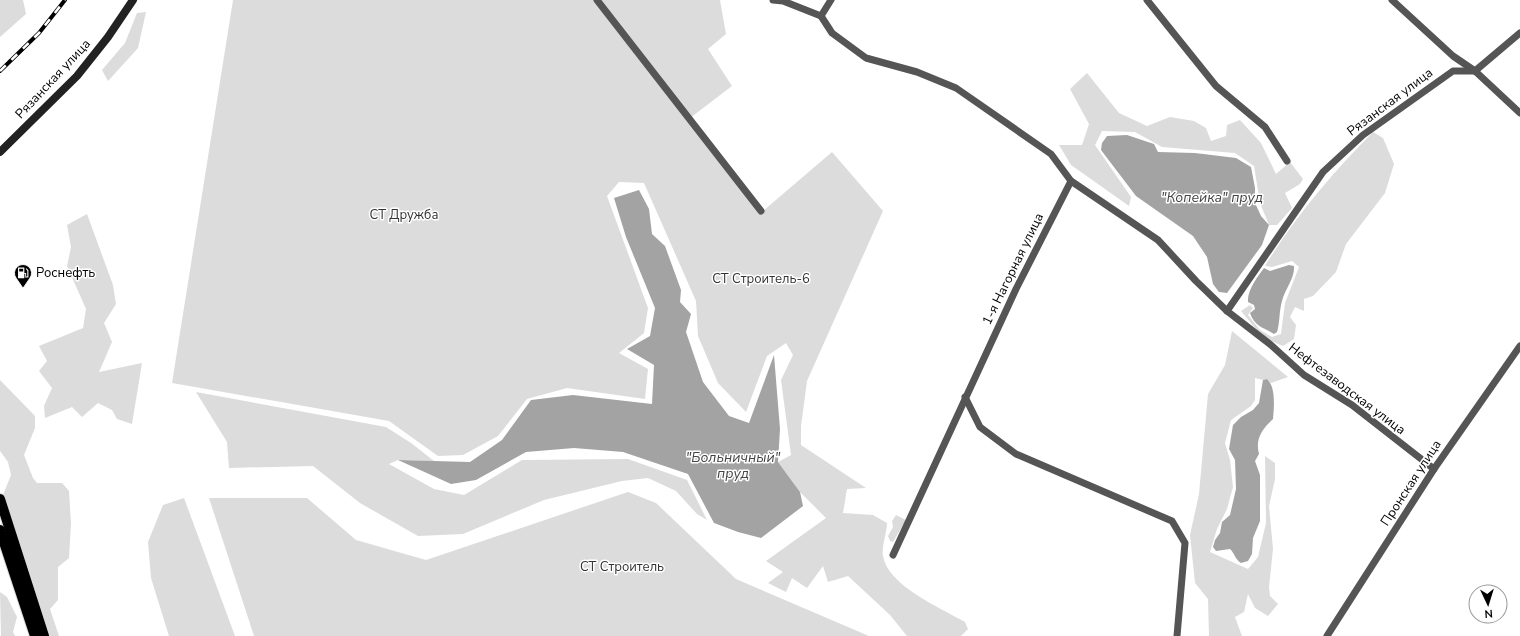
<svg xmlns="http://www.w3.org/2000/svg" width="1520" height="636" viewBox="0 0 1520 636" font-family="'Nunito Sans',sans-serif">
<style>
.green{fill:#dcdcdc}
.water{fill:#a3a3a3}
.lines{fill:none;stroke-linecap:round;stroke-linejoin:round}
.primary-casing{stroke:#dbdbdb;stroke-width:12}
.street{stroke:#555;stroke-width:7}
.secondary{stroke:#222;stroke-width:8}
.primary{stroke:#000;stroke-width:10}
.rail-casing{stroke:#000;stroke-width:4}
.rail{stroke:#fff;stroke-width:2.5;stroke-dasharray:8;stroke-linecap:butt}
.labels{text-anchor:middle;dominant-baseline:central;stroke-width:3;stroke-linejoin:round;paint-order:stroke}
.street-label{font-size:13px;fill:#000;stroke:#fff}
.park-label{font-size:13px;fill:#333;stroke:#fff}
.poi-label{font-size:13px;fill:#000;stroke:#fff;text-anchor:start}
.water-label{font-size:14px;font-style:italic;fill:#444;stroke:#fff}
</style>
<rect width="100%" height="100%" fill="#fff"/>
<g class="green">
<path d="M0,0H23L26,14L0,37Z"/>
<path d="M233,0H720L726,34L708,49L732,86L690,118L763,211L832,152L883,211L807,381L801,426V445L866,488L847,489L843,513L873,515L887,523C887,532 881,549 883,556C888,586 941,608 965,622L968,629L961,636H907L890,615L848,576L828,582L823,566L807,588L792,578L786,592L768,583L783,572L766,561L826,518L800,492L778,462L791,455L781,380L793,355L786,343L767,356L746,412L718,383L698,336L696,301L644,183L619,182L607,196L648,308L644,333L619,353L648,369L645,399L567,388L527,399L498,436L463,455L438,456L389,421L172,383Z"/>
<path d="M146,12L138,48L108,81L102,70L125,43L137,13Z"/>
<path d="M1087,73L1119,113L1147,126L1170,117L1194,121L1206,128L1211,141L1226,136L1227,125L1240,120L1261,143L1276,174L1290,162L1303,179L1300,184L1285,193L1292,208L1277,225H1269L1260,203L1254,166L1235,153L1162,147L1135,132L1102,131L1095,145L1131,197L1129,206L1071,165L1059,145H1082L1089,124L1070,89Z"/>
<path d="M1373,132L1383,138L1394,164L1385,193L1346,244L1336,272L1313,296L1304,299V311L1295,307L1290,317L1296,325L1294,339L1283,346C1260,337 1256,329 1241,311L1250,305L1253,308L1248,315L1260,330L1272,337L1281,334L1285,303L1299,267L1292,261L1272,267L1265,266C1295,217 1332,173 1373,132Z"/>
<path d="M87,214L113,285L116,304L104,323L112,342L99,372L142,363L132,424L117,419L112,410L98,403L82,417L72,407L45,418L44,406L52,388L39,371L47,361L39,346L83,328L86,309L67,266L71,247L67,225Z"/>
<path d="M1232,331L1288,377L1271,383L1267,379L1263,380L1255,378V400L1251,406L1231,420L1225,443L1230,460L1233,487L1227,509L1217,529L1210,552L1248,569L1258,557L1266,523L1265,456L1275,463V479L1269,506L1273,549L1269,587L1270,596L1278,604L1268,616L1255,608L1248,594L1244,612L1235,617L1242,636H1209L1208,599L1195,583L1190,535L1199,494L1208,394L1225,365Z"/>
<path d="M0,380L35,416V428L24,455L33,478L37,483H62L69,491L71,523L69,558L58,567V600L50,609L59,636H49L3,495L11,475L8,462L0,451Z"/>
<path d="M196,392L386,427L411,443L434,461L398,460L389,464L434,489L464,495L522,460L628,459L687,480L707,520L697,514L676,491L648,478L622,481L544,500L463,534L418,536L360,503L313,466L229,468L227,442Z"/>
<path d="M628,492L656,503L736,579L869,636H254L209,498H307L356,540L426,560Z"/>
<path d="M184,498L235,636H169L151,578L148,542L163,505Z"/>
<path d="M896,515L906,520L893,542L890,541L888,536L893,527L892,521Z"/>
<path d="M0,592L7,597L17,617L13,632L15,636H1Z"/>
</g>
<g class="water">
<path d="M1127,135L1154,144L1158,152L1195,153L1236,158L1251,167L1255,188V203L1261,216L1269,225L1262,245L1227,293L1219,292L1213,284L1207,257L1193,236L1136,196L1101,150L1102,143L1107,136Z"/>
<path d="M639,190L649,209L652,234L665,246L681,290L680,302L691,314L686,332L703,382L729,416L749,423L774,355L780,429L778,462L800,492L803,506L761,538L738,532L714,523L688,474L623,452L574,448L526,452L476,480L451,484L398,460L470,462L502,440L531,400L573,395L652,404L654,365L627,349L650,336L655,308L626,237L614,198Z"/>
<path d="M1289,265L1294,266C1295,278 1285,289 1282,301C1279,311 1280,322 1277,332L1274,334C1263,327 1255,327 1250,313L1255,309L1254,305L1248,302C1247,291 1257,277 1264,268L1270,271Z"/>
<path d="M1267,379C1276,387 1274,407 1273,419C1262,429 1255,439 1259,454L1255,461L1260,475V521L1253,538L1252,554L1248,561L1241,563C1235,559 1235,554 1230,549L1216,551L1213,547L1215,540L1220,533L1222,522L1230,515L1236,489L1235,460L1229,449L1233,425L1241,417L1253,410L1259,403L1263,380Z"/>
</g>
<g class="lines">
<defs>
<g id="primary">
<path d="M0,499L44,636"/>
<path d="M0,530L35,636"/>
</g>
</defs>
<use href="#primary" class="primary-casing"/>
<g class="street">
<path d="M597,0L761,211"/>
<path d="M773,0L783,1L821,16L832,33L866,58L917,72L956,88L1051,154L1071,181L1158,240L1196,281L1227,311L1271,345L1304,375L1352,405L1434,469"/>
<path d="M1147,0L1216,86L1265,127L1287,161"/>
<path d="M1392,0L1453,56L1475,71L1520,113"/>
<path d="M821,16L831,0"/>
<path d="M1475,71L1520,33"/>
<path d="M1227,311L1323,172L1363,135L1453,71H1475"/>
<path d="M965,397L980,427L1016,454L1172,521L1185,543L1177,636"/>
<path d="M893,555L1016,289L1071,181"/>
<path d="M1327,636L1434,469L1520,346"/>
</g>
<path class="secondary" d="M0,152L77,76L108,37L133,0"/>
<use href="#primary" class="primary"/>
<defs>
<path id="rail" d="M0,71L39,33L65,0"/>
</defs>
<use href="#rail" class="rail-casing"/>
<use href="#rail" class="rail"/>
</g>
<defs>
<symbol id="fuel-pin" viewBox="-11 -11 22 30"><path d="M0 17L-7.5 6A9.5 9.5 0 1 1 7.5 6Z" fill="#000" stroke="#fff"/><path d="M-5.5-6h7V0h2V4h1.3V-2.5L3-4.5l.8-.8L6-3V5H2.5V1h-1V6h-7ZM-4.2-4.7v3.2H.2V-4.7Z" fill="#fff"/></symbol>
</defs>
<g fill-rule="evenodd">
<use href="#fuel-pin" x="13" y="263" width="20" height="27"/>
</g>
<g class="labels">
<g class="street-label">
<text transform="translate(53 79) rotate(-47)">Рязанская улица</text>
<text transform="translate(1390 102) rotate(-37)">Рязанская улица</text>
<text transform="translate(1013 269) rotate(-64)">1-я Нагорная улица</text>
<text transform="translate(1347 389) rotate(37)">Нефтезаводская улица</text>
<text transform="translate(1411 483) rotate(-57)">Пронская улица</text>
</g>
<g class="park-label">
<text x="404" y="215">СТ Дружба</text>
<text x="761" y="279">СТ Строитель-6</text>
<text x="622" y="567">СТ Строитель</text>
</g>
<g class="poi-label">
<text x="36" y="273">Роснефть</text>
</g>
<g class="water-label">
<text x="1212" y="197">"Копейка" пруд</text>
<text x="733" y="457">"Больничный"<tspan x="733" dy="16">пруд</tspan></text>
</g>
</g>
<g transform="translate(1488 604) rotate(176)"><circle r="19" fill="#ffffff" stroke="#999999"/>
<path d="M0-3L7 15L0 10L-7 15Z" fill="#000000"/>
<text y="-6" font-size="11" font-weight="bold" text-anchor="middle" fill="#000000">N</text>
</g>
</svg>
